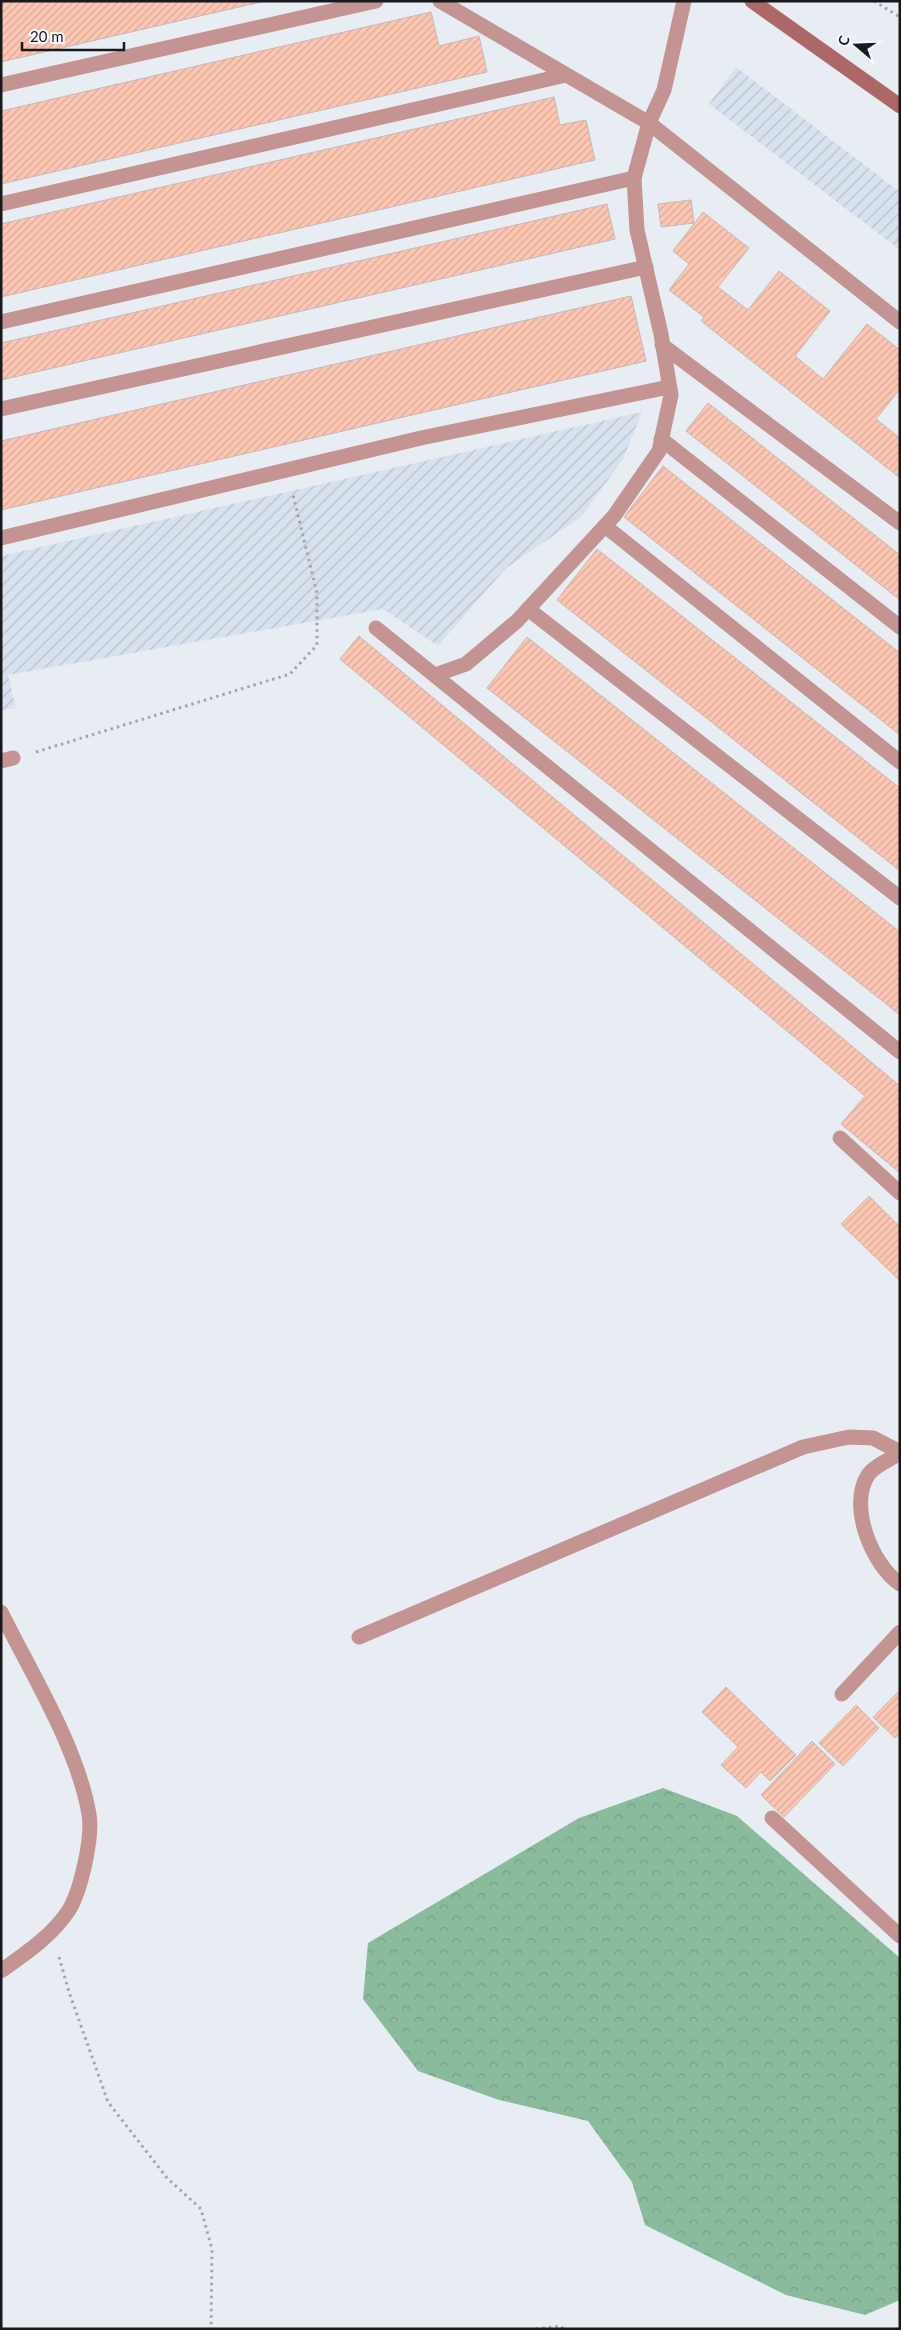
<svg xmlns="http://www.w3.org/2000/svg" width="901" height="2330" viewBox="0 0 901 2330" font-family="Lato,sans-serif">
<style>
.industrial{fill:url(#industrial-furrows)}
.forest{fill:url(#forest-crowns)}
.building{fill:url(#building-hatch);stroke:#c3bab7}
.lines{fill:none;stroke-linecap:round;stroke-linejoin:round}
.path{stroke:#a2a6ac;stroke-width:3;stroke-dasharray:2.5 4;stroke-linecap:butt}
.lane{stroke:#c39492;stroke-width:15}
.secondary{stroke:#ab6867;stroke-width:15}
</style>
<defs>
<pattern id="industrial-furrows" width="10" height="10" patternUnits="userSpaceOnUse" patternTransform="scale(1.25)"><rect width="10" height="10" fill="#d8e2ef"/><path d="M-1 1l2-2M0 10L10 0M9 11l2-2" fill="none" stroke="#b9c1cc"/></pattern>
<pattern id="forest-crowns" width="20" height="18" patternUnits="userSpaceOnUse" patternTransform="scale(1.25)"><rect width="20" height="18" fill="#8abb9d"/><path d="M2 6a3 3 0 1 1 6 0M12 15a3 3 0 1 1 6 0" fill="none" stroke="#76a087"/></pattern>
<pattern id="building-hatch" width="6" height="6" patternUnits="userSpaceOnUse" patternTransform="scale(1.25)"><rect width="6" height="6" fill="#fdc6b3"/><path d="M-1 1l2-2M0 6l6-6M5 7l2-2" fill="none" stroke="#d8aa99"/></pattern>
</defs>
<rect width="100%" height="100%" fill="#e8edf4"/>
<g class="industrial">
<path d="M736,67L900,192V250L709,104Z"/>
<path d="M642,412L623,459L582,516L505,569L438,646L383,609L8,675L16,708L1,710V556Z"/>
</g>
<path class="forest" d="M663,1788L737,1816L900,1958V2300L865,2315L786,2295L645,2225L632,2182L588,2121L499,2100L418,2071L363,1999L368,1943L579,1818Z"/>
<g class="building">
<path d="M1,1H265L1,62Z"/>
<path d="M431,12L439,46L479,36L487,72L1,184V111Z"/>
<path d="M554,97L560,125L586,120L595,160L1,297V224Z"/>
<path d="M691,200L694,223L661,227L658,204Z"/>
<path d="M607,204L615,239L1,380V343Z"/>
<path d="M703,212L749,248L718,287L748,310L779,271L830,311L795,356L823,379L867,324L900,350V389L876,419L900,438V478L701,321L704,317L669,290L689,264L673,251Z"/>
<path d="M631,296L646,361L1,510V441Z"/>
<path d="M708,403L900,555V600L686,431Z"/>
<path d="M663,466L900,653V735L624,517Z"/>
<path d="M597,549L900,788V871L557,600Z"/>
<path d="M359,636L900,1086V1173L841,1124L865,1096L340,659Z"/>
<path d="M527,637L900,932V1015L487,688Z"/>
<path d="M869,1196L900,1227V1281L841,1224Z"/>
<path d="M726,1687L796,1755L770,1781L761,1772L746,1788L721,1765L738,1747L702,1712Z"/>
<path d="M900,1690V1733L895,1738L873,1717Z"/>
<path d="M856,1705L879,1728L843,1766L819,1743Z"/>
<path d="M812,1741L835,1764L784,1817L761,1795Z"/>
</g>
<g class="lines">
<g class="path">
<path d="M874,1L900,17"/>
<path d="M36,752L290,674L317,645V593L293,495"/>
<path d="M59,1957L69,1992L108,2102L167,2178L201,2209L212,2249L211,2329"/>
<path d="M536,2329L561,2326L563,2329"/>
</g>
<g class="lane">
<path d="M440,1L649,123L900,322"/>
<path d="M1,85L376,1"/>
<path d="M1,204L566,75"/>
<path d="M1,322L634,178"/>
<path d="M662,345L900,523"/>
<path d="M1,409L646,267"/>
<path d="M661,439L900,627"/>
<path d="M605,526L900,762"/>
<path d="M1,538L421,438L669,387"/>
<path d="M528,609L900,898"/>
<path d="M376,628L900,1052"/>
<path d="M435,675L466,664L517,621L614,516L659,451L671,395L661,334L637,230L634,178L649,123L664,90L684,1"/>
<path d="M1,761L13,758"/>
<path d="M840,1138L900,1193"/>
<path d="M900,1453C891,1459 874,1466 868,1475C848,1506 872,1565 900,1584"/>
<path d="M1,1612C32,1675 77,1746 89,1814C93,1837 81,1890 69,1910C52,1936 26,1953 1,1971"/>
<path d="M359,1637L803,1447L849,1437L873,1438L900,1452"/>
<path d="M842,1694L900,1632"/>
<path d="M772,1818L900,1936"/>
</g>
<path class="secondary" d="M752,1L900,106"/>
</g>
<rect width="901" height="2330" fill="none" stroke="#18191c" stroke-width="5"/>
<g transform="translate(856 45) rotate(289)" stroke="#f7fafe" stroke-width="4" paint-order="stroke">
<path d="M0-4L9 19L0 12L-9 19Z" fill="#18191c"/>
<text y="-8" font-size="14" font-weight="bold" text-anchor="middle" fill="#18191c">С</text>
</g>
<path d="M22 42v8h102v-8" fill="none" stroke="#18191c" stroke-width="2.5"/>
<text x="30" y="42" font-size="15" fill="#18191c" stroke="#f7fafe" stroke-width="4" paint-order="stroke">20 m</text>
</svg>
